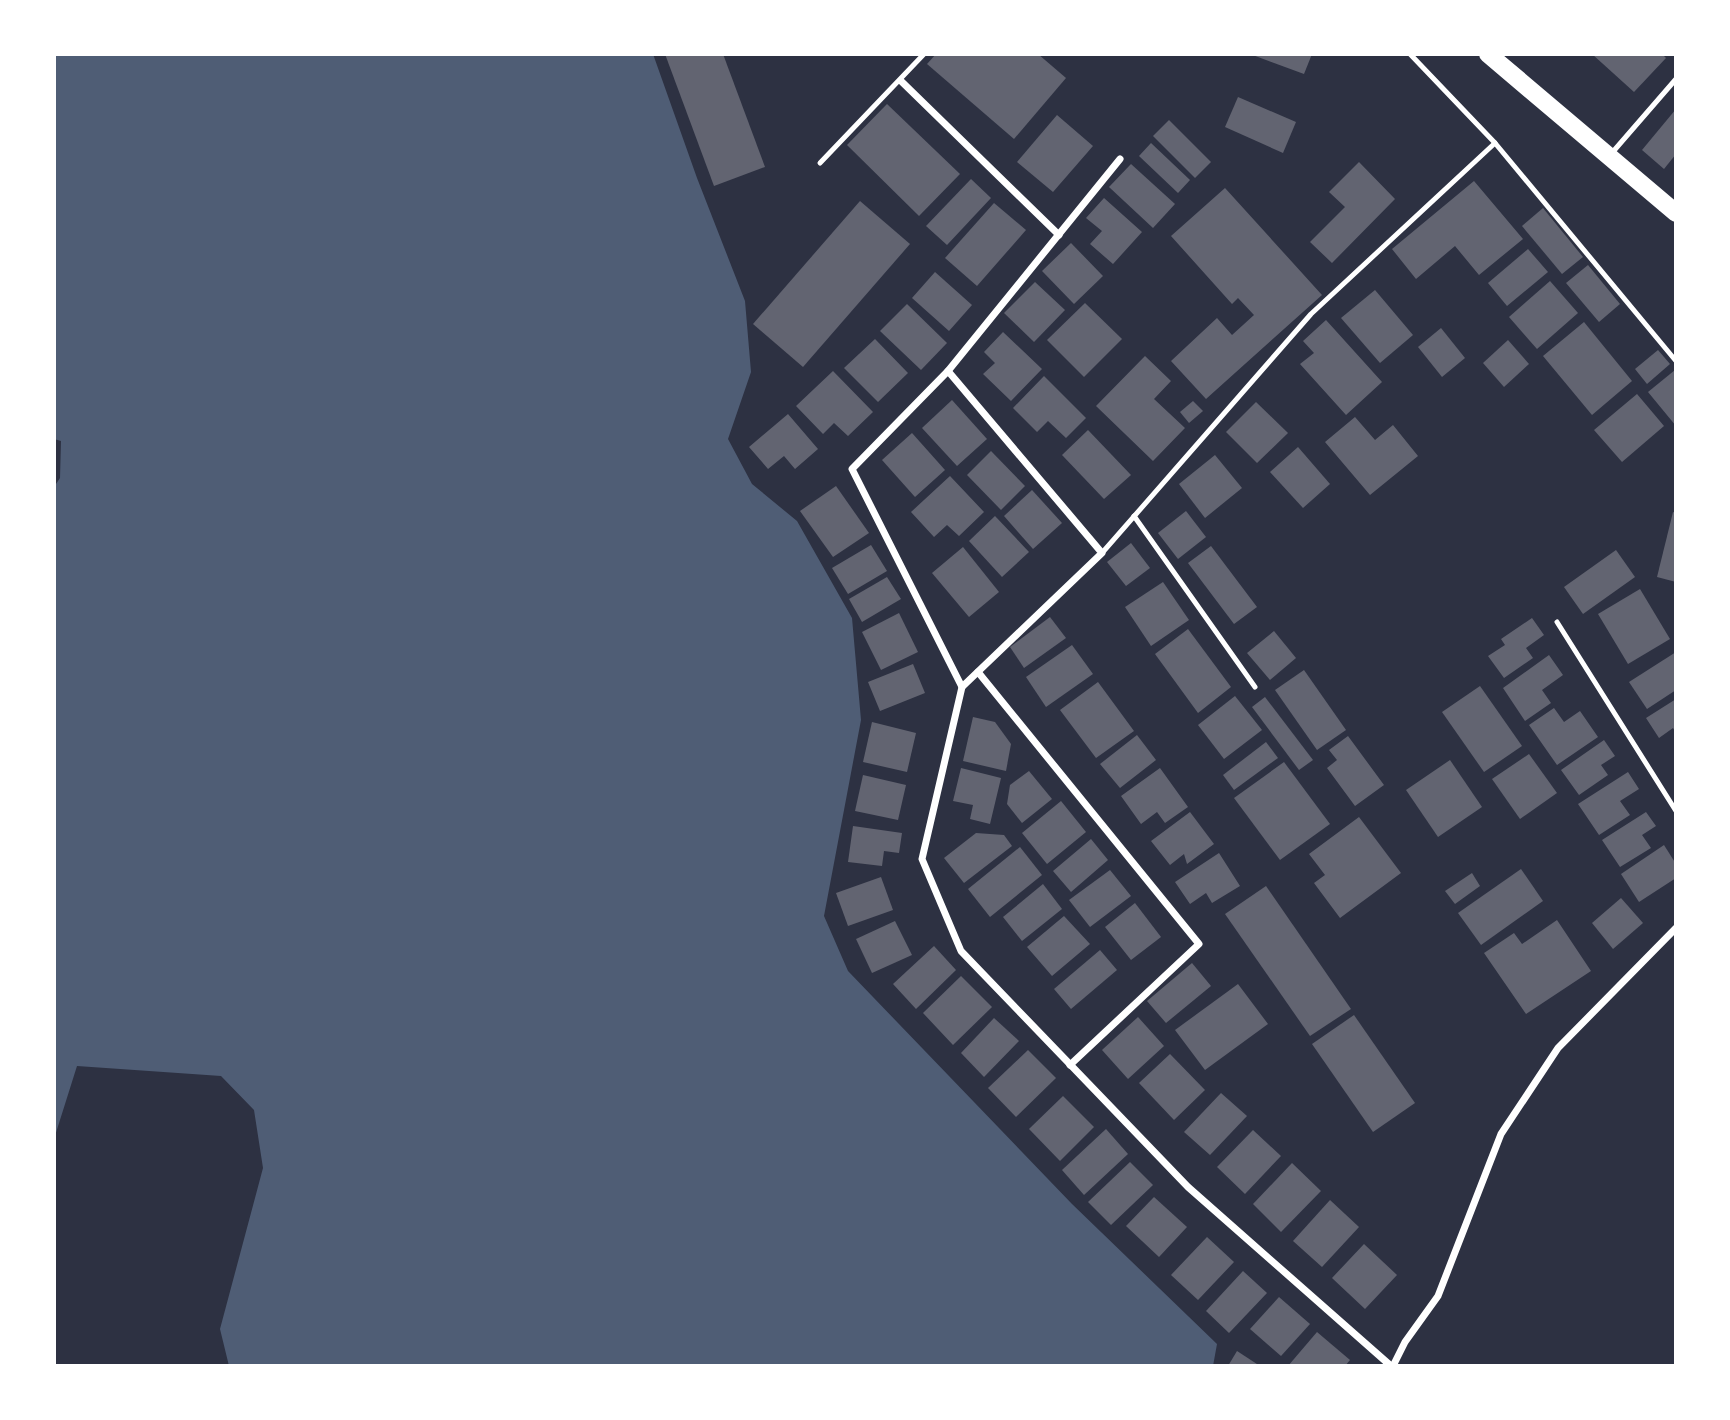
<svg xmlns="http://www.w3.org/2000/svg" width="1730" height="1420" viewBox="0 0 1730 1420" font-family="Arial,sans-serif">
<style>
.water{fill:#4f5d75}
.building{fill:#626471}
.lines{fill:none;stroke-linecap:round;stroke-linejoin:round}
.service{stroke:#fff;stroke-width:5}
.minor{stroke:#fff;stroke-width:7}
.primary{stroke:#fff;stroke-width:18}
</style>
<rect width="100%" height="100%" fill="#2d3142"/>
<path class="water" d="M54,54H653L697,178L745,301L751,372L728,439L752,484L797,521L852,618L861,720L824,916L848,971L1072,1204L1217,1344L1213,1366H229L220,1329L263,1168L254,1110L221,1076L77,1066L54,1139V618L56,615L54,594V487L60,478L61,441L54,439Z"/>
<g class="building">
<path d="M665,54H723L765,167L714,186Z"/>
<path d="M936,54H1038L1066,78L1014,139L927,64Z"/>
<path d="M1250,54H1312L1304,74Z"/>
<path d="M1592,54H1662L1666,58L1634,92Z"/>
<path d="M1238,97L1296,122L1283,153L1225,127Z"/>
<path d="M887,104L960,174L919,216L847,145Z"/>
<path d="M1676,109V154L1664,169L1642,150Z"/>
<path d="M1057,115L1093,146L1053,192L1017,162Z"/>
<path d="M1169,120L1211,162L1195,178L1153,136Z"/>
<path d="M1151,143L1190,180L1178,193L1139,156Z"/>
<path d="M1359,162L1395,199L1332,263L1310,242L1345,207L1329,192Z"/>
<path d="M1131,164L1175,204L1153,228L1109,187Z"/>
<path d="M971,179L991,198L947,245L926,226Z"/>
<path d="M1474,181L1523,239L1479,275L1455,246L1416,279L1392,249Z"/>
<path d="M1225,188L1322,295L1206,399L1171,361L1217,318L1232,335L1254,315L1238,298L1232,304L1171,236Z"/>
<path d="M1104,198L1142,232L1113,264L1090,244L1102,231L1086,218Z"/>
<path d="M860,201L910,244L803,367L753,324Z"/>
<path d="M994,203L1026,230L977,286L945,258Z"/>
<path d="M1543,208L1583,257L1562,274L1522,226Z"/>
<path d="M1071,243L1103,276L1074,304L1042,271Z"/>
<path d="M1528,249L1548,272L1507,306L1488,283Z"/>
<path d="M1588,265L1620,304L1599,322L1566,283Z"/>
<path d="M935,272L972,305L949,331L912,298Z"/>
<path d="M1550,281L1578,313L1537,349L1509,317Z"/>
<path d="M1035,282L1065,310L1034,342L1004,313Z"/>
<path d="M1375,290L1413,335L1380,363L1341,318Z"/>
<path d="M1085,303L1122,339L1084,377L1047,340Z"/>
<path d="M907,304L947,343L921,370L880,331Z"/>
<path d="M1326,320L1382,382L1346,415L1300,364L1314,353L1303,341Z"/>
<path d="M1584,322L1632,381L1592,415L1543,356Z"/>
<path d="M1441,328L1465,358L1442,377L1418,347Z"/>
<path d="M1003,332L1042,369L1011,401L983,374L995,363L984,352Z"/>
<path d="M875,339L908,373L878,402L844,368Z"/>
<path d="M1508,340L1529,364L1504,387L1483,363Z"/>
<path d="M1658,350L1670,364L1647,384L1635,369Z"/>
<path d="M1145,356L1171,381L1154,399L1185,428L1153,461L1096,406Z"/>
<path d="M1675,370L1676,372V426L1648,392Z"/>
<path d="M833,371L873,412L848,436L834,423L823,434L796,406Z"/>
<path d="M1044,376L1086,418L1066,438L1048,421L1037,432L1013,408Z"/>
<path d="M1637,394L1664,426L1622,462L1594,430Z"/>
<path d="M952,400L987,439L957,466L922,428Z"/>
<path d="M1193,401L1203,411L1189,423L1180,412Z"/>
<path d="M1256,402L1288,433L1257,463L1226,432Z"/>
<path d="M788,414L818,449L795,469L784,456L768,469L749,447Z"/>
<path d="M1355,417L1375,440L1393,425L1418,456L1370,495L1325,442Z"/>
<path d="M1088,430L1131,475L1104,499L1062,455Z"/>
<path d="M912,433L945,470L915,497L882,460Z"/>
<path d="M1298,447L1330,484L1303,508L1270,472Z"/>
<path d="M991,451L1025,486L1001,510L967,475Z"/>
<path d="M1215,455L1242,488L1205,518L1179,484Z"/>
<path d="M950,476L984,512L959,536L947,525L934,537L911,512Z"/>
<path d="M836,486L869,533L833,557L800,511Z"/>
<path d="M1032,490L1062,523L1033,549L1004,516Z"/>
<path d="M1186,511L1206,537L1178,559L1158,533Z"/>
<path d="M1673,512L1676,513V582L1657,577Z"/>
<path d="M995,516L1029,552L1002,577L969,541Z"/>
<path d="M1131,543L1150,568L1126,586L1107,562Z"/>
<path d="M871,545L887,571L848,594L832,568Z"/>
<path d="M1211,546L1257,607L1234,624L1188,563Z"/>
<path d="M963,547L999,592L969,617L932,573Z"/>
<path d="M1616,550L1635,577L1583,614L1564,587Z"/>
<path d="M887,577L901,599L862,622L849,599Z"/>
<path d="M1163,582L1189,620L1151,646L1125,607Z"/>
<path d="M1640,589L1670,639L1628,664L1598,614Z"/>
<path d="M899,613L918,652L881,670L862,632Z"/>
<path d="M1050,617L1066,638L1024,668L1010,647Z"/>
<path d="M1532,618L1544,635L1526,648L1533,658L1504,678L1488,656L1505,645L1501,639Z"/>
<path d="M1188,629L1231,687L1198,713L1155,654Z"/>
<path d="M1274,631L1296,658L1270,680L1247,653Z"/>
<path d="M1072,645L1093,674L1046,707L1026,677Z"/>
<path d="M1676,652V690L1647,709L1629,682Z"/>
<path d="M1549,655L1563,675L1542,690L1551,703L1525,721L1503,688Z"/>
<path d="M913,664L925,693L880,711L868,682Z"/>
<path d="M1304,670L1346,730L1317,750L1275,690Z"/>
<path d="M1098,682L1134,731L1096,758L1060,710Z"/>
<path d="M1480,686L1522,746L1484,772L1442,712Z"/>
<path d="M1235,696L1262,730L1224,759L1198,725Z"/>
<path d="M1265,697L1313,760L1299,770L1252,707Z"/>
<path d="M1676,699V733L1673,728L1659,738L1646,718Z"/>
<path d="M1554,708L1564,722L1580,711L1598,737L1557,765L1529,725Z"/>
<path d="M973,717L995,722L1011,744L1006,771L963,761Z"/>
<path d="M872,722L916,733L907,772L863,762Z"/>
<path d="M1137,735L1156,760L1120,788L1100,764Z"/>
<path d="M1348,736L1384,785L1355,806L1327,768L1337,760L1329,750Z"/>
<path d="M1604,740L1615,756L1601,765L1608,775L1579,795L1561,770Z"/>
<path d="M1266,742L1278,758L1234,790L1223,775Z"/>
<path d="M1529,754L1557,793L1520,819L1492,779Z"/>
<path d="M1450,760L1482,807L1438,837L1406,790Z"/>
<path d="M1284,762L1330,824L1280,860L1234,798Z"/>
<path d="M961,768L1001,778L990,824L970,819L973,805L953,801Z"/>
<path d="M1160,768L1188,807L1165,823L1157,812L1141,824L1121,796Z"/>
<path d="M1029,771L1052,799L1022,823L1007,804L1010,785Z"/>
<path d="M1628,772L1639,789L1620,801L1630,815L1599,835L1578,804Z"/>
<path d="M863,775L906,785L898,820L855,811Z"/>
<path d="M1061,801L1086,832L1047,864L1022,833Z"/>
<path d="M1190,812L1214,844L1187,864L1184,854L1170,865L1151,841Z"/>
<path d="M1646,812L1656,826L1642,835L1651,848L1620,867L1602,840Z"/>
<path d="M1359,817L1401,873L1340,918L1314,883L1325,875L1309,854Z"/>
<path d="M853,826L902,833L899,853L884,851L882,866L848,862Z"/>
<path d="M976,833L1004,835L1012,846L964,883L944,858Z"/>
<path d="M1091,839L1108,860L1071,892L1053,871Z"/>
<path d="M1664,845L1676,864V878L1639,902L1621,874Z"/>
<path d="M1020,847L1042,875L990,917L968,889Z"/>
<path d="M1219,853L1240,886L1212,903L1206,893L1190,904L1175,882Z"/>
<path d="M1521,869L1543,901L1481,945L1458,913Z"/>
<path d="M1110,870L1131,896L1090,927L1069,900Z"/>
<path d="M1472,873L1480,886L1455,904L1445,891Z"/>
<path d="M881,877L893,910L848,926L836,893Z"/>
<path d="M1043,884L1062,909L1022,941L1003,917Z"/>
<path d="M1266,886L1351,1009L1310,1036L1225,914Z"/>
<path d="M1621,898L1643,923L1613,949L1592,923Z"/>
<path d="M1135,903L1161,937L1131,960L1105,927Z"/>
<path d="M1064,916L1090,944L1052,976L1027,947Z"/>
<path d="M1557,920L1591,971L1526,1014L1484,953L1514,933L1522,944Z"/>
<path d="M895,921L912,955L872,973L856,939Z"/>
<path d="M934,946L956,970L916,1009L893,984Z"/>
<path d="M1100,950L1117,970L1071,1009L1054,989Z"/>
<path d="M1192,963L1211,986L1166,1023L1147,1001Z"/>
<path d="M961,976L992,1007L953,1045L923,1013Z"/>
<path d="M1238,984L1268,1024L1205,1070L1175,1030Z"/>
<path d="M1354,1015L1415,1103L1373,1132L1312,1044Z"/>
<path d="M1138,1017L1164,1046L1128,1079L1102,1050Z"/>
<path d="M994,1018L1019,1041L984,1077L961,1053Z"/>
<path d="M1028,1050L1056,1078L1016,1117L988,1088Z"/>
<path d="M1170,1054L1205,1090L1174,1120L1139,1083Z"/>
<path d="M1221,1093L1247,1116L1210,1155L1184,1132Z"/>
<path d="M1063,1096L1094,1127L1060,1161L1029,1129Z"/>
<path d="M1106,1129L1128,1154L1084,1195L1062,1170Z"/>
<path d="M1253,1130L1281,1156L1245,1194L1217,1167Z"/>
<path d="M1130,1162L1153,1185L1111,1225L1088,1202Z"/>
<path d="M1292,1163L1321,1191L1281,1232L1253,1204Z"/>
<path d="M1154,1197L1187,1227L1159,1257L1126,1226Z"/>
<path d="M1330,1200L1359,1227L1322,1267L1293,1241Z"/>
<path d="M1207,1237L1234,1262L1198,1300L1171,1275Z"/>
<path d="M1364,1244L1397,1275L1365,1309L1332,1278Z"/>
<path d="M1243,1271L1267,1293L1229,1333L1206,1311Z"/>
<path d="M1279,1297L1310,1324L1281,1356L1250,1329Z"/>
<path d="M1317,1332L1350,1360L1345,1366H1288Z"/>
<path d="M1237,1351L1260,1366H1228Z"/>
</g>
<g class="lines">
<g class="service">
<path d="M1410,54L1495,143L1676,361"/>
<path d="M1611,154L1676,79"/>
<path d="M820,163L924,54"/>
<path d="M1134,516L1255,687"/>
<path d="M1102,553L1311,314L1495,143"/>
<path d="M1557,622L1676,811"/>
</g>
<g class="minor">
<path d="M901,81L1059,235"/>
<path d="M1120,159L948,371L852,469L962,687L922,859L961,951L1188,1187L1391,1366"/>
<path d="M948,371L1102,553L962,687"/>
<path d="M978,672L1199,944L1070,1065"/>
<path d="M1393,1366L1405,1342L1438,1296L1501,1134L1558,1048L1676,928"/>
</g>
<path class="primary" d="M1488,54L1676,213"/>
</g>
<rect width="1730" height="1420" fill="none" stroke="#ffffff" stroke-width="112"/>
</svg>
